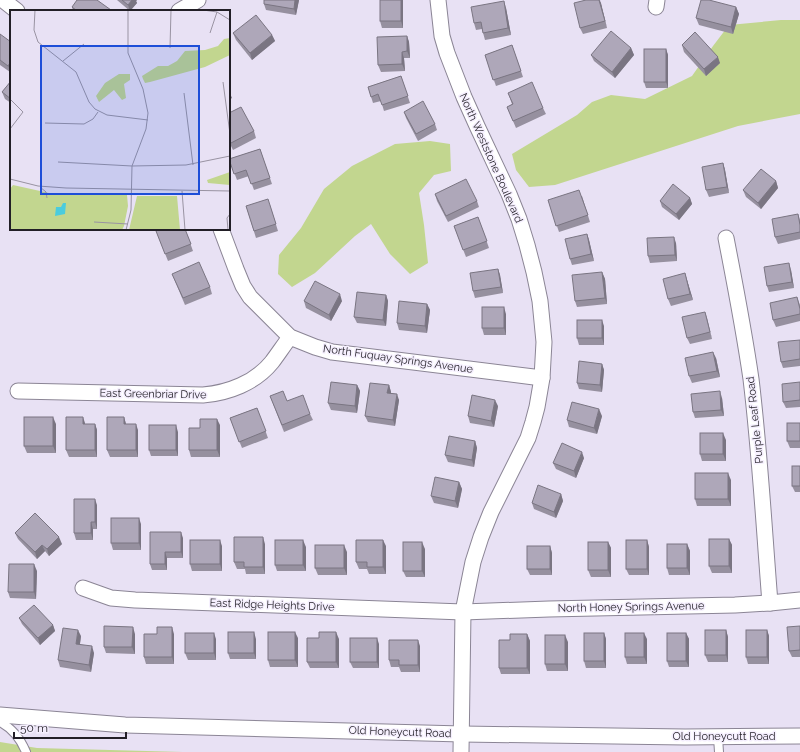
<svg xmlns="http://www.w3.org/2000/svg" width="800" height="752" viewBox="0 0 800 752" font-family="Raleway,sans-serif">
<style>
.green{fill:#c2d68f}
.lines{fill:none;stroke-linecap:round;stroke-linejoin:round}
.service-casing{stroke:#8b8595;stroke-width:10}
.minor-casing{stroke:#8b8595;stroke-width:17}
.service{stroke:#fff;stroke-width:8}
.minor{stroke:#fff;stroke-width:15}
.wall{fill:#96909f}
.shaded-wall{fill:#7a7582}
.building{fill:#aea7b9;stroke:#7a7582}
.labels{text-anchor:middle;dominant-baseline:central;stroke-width:3;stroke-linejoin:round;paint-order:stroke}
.street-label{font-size:11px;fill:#221f26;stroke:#f5effe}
.inset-road{fill:none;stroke:#9993a2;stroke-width:1}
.view{fill:#1d4ed8;fill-opacity:0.15;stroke:#1d4ed8;stroke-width:2}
.inset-edge{fill:none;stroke:#221f26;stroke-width:2}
</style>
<rect width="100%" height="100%" fill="#e8e1f4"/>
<g class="green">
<path d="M781,20H800V114L738,126L555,185L529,187L516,170L512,154L577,115L592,102L611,95L645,99L692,76L713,46L729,25Z"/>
<path d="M430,141L450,144L451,171L434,175L419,193L424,225L428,263L410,274L390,254L371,224L355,236L315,273L292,287L278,274L279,255L301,228L324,189L352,166L395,144Z"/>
<path d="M0,742L37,748L183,752H0Z"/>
</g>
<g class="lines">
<defs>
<g id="service">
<path d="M0,722C12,728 21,740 26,752"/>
<path d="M718,737L719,752"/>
</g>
<g id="minor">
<path d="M3,0L17,11"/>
<path d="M438,0L442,36L447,53L464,97L477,126L509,194L519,219L527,245L534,272L540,301L544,342L542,378L537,407L533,422L528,438L491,512L481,537L473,562L463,612L461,752"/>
<path d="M656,7L657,0"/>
<path d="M179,11L198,0"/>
<path d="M221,229L236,269L243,286L250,297L290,337L315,347L332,352L542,378"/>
<path d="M726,238C735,284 744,331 751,379C760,453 764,528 770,603"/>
<path d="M18,391L203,395C228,393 255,383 272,362C278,354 284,345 290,337"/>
<path d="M83,588L111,598L135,600L463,612L549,609L735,605L770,603L800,600"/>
<path d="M0,715L125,725L462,734L685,737L800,736"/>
</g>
</defs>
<use href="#service" class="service-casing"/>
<use href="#minor" class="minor-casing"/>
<use href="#service" class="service"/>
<use href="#minor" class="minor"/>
</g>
<g class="wall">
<path d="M117,0H137L136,1L137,3L130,11Z"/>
<path d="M264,0H299L296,15L266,10L264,4Z"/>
<path d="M380,0H403V28H382L380,21Z"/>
<path d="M586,0H600L607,28L583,34L580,28Z"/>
<path d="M72,7L112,11H73Z"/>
<path d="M736,7L739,14L733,34L699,25L696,18Z"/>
<path d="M506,8L511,35L485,40L482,29L476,30L474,23Z"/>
<path d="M233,33L272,35L275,41L252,60L236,40Z"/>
<path d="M0,34L10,72L0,65Z"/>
<path d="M407,36L409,42L410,58H404L405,71L381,72L378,65Z"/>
<path d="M512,45L523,77L496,86L485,55Z"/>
<path d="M682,45L720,63L706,76L684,52Z"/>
<path d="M631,48L634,55L615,78L594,61L591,55Z"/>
<path d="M666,49L668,55V88H646L644,82Z"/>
<path d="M401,76L410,103L384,111L381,101L373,103L368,87Z"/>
<path d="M11,81V103L5,99L2,92Z"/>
<path d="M508,93L543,108L546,114L516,128L507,107L512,104Z"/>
<path d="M404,112L435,124L437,130L418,141L406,118Z"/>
<path d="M229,113L254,131L256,138L233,150L229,142Z"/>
<path d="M260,149L272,184L254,190L249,176L237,180L229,159Z"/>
<path d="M723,163L725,170L729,193L709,197L706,190Z"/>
<path d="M776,181L778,188L761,209L746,197L743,190Z"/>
<path d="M435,194L477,201L479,207L448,222L437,201Z"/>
<path d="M582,196L590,222L559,232L548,200Z"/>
<path d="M690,198L692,204L679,220L662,207L660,201Z"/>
<path d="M270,205L278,231L256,238L246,206Z"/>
<path d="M798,214L800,220V239L778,244L775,237Z"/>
<path d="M478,217L489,248L466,257L454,226Z"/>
<path d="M185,229L193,251L168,261L156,231Z"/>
<path d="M587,234L589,240L594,261L572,265L570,259Z"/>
<path d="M676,243L677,261L650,263L648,256Z"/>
<path d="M498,269L500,275L503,293L475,298L473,291Z"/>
<path d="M791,270L794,288L769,292L767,286Z"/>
<path d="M602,272L605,279L607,304L577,307L575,301Z"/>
<path d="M685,273L693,300L671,306L668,299Z"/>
<path d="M172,274L210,287L212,294L185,305Z"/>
<path d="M386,295L388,301L386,326L357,323L354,317Z"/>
<path d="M797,297L800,305V321L776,327L773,320Z"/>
<path d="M304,301H342L331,321L306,308Z"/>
<path d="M427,304L430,310L427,333L399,330L397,323Z"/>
<path d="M705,312L712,339L690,344L687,338Z"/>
<path d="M506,314V335H484L482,328Z"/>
<path d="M604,326V345H579L577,338Z"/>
<path d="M800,340V366L783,368L781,362Z"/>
<path d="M716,358L720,377L692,383L689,376Z"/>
<path d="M602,364L604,370L602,392L579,389L577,383Z"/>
<path d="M800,382V407L786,408L783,402Z"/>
<path d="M357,385L360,391L357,413L331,410L328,403Z"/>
<path d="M389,385L391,392V393L399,400L395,426L368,422L365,416Z"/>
<path d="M270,396L287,401L310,414L313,420L284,432Z"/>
<path d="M722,398L724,416L695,418L693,412Z"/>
<path d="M498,406L494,427L470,423L468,416Z"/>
<path d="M257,408L268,438L242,448L230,418Z"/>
<path d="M602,416L597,434L569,427L567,420Z"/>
<path d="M124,417L126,424L138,430V457H110L107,450Z"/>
<path d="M800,423V448H790L787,441Z"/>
<path d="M56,424V453H27L24,446Z"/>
<path d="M85,424H95L97,430V457H69L66,450Z"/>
<path d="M220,425V457H191L189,450L200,428Z"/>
<path d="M178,432V456H151L149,450Z"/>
<path d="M726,440V461H702L700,454Z"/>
<path d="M475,441L477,448L474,467L448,462L445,455Z"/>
<path d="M584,458L576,478L556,469L553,463Z"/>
<path d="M800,466V492H795L792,486Z"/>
<path d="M731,480V506H697L695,499Z"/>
<path d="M459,482L462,489L458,508L434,503L431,496Z"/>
<path d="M561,494L563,501L556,518L534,509L532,503Z"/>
<path d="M97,505V529H93V540H76L74,533Z"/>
<path d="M141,524V550H113L111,543Z"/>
<path d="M150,532L183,538V558H167V570H152L150,564Z"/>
<path d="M15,533L62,544L49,556L45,551L37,559L18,539Z"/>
<path d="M729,539L732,545V573H712L709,566Z"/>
<path d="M647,540L649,547V575H629L626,569Z"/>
<path d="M608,542L611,548V577H591L588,570Z"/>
<path d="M265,544V574H246L245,569H237L234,562Z"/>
<path d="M687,544L690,551V575H669L667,568Z"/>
<path d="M222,546V571H192L190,564Z"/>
<path d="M386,546V574H369L367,569H359L356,562Z"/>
<path d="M550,546L552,553V575H530L527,569Z"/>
<path d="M306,547V571H277L275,565Z"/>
<path d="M425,549V577H406L403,571Z"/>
<path d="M347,552V575H318L315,568Z"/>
<path d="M37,571L36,599L10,598L8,592Z"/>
<path d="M19,618L53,625L55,631L40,645L22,624Z"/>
<path d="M800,626V657H792L789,651Z"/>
<path d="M726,630L728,637V662H708L705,655Z"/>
<path d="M767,630L769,636V664H748L746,657Z"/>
<path d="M604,633L606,639V668H586L584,661Z"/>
<path d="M686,633L689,639V667H669L667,661Z"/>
<path d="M135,634V654L106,653L104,647Z"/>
<path d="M174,634V664H146L144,657Z"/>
<path d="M527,634L530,641V674H501L499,668L510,640Z"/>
<path d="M81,636L80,644L94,653L91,672L60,667L58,660Z"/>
<path d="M298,638V667H270L268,660Z"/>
<path d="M216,639V660H188L185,653Z"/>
<path d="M256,639V659H230L228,653Z"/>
<path d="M339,639V668H310L307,662Z"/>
<path d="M647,639V664H627L625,657Z"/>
<path d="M568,642V671H547L545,664Z"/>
<path d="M379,644V668H353L350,662Z"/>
<path d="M420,646V672H401L399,667H391L389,660Z"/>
</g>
<g class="shaded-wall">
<path d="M132,0H137L136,1L137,3L130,11L128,5Z"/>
<path d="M295,0H299L296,15L294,9Z"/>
<path d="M401,0H403V28L401,21Z"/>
<path d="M599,0L601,3L607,28Z"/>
<path d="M504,1L506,8L511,35L508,28Z"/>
<path d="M736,7L739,14L733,34L731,27Z"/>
<path d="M272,35L275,41L252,60L250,53Z"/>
<path d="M407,36L409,42L410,58L407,51Z"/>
<path d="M631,48L634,55L615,78L612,72Z"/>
<path d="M666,49L668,55V88L666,82Z"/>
<path d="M402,52L404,58L405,71L402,64Z"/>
<path d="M718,57L720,63L706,76L704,69Z"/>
<path d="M11,61V71L10,72L8,66Z"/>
<path d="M229,91L232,98L229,100Z"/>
<path d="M723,163L725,170L729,193L727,187Z"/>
<path d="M776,181L778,188L761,209L758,203Z"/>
<path d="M690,198L692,204L679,220L676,214Z"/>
<path d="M587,234L589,240L594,261L591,254Z"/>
<path d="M674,237L676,243L677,261L675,255Z"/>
<path d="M789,263L791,270L794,288L792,282Z"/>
<path d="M498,269L500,275L503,293L501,287Z"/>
<path d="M602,272L605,279L607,304L605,298Z"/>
<path d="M685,273L687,280L693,300L690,294Z"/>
<path d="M340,294L342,301L331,321L329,315Z"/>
<path d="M386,295L388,301L386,326L383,320Z"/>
<path d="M427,304L430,310L427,333L425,326Z"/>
<path d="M504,307L506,314V335L504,328Z"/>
<path d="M705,312L707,318L712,339L710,332Z"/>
<path d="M602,320L604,326V345L602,338Z"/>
<path d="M713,352L716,358L720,377L717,371Z"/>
<path d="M602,364L604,370L602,392L600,385Z"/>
<path d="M357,385L360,391L357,413L355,406Z"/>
<path d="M389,385L391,392L390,399L387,393Z"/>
<path d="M720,391L722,398L724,416L721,410Z"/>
<path d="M397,394L399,400L395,426L393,420Z"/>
<path d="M495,400L498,406L494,427L491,421Z"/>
<path d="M599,409L602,416L597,434L594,428Z"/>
<path d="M53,417L56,424V453L53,446Z"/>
<path d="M83,417L85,423V430L83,424Z"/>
<path d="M124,417L126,424H124Z"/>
<path d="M217,419L220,425V457L217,450Z"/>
<path d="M95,424L97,430V457L95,450Z"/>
<path d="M136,424L138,430V457L136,450Z"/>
<path d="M176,425L178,432V456L176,450Z"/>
<path d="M723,433L726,440V461L723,454Z"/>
<path d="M475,441L477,448L474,467L472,460Z"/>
<path d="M582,452L584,458L576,478L574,471Z"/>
<path d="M728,473L731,480V506L728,499Z"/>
<path d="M459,482L462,489L458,508L455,501Z"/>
<path d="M561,494L563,501L556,518L554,512Z"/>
<path d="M95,499L97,505V529L95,522Z"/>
<path d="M139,518L141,524V550L139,543Z"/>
<path d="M91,522L93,529V540L91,533Z"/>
<path d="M181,532L183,538V558L181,552Z"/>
<path d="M59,537L62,544L49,556L47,549Z"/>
<path d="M263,537L265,544V574L263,567Z"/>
<path d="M729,539L732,545V573L729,566Z"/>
<path d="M220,540L222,546V571L220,564Z"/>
<path d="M303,540L306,547V571L303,565Z"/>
<path d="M383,540L386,546V574L383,567Z"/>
<path d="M647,540L649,547V575L647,569Z"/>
<path d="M422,542L425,549V577L422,571Z"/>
<path d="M608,542L611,548V577L608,570Z"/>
<path d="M687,544L690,551V575L687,568Z"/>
<path d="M42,545L45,551L37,559L35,552Z"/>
<path d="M344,545L347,552V575L344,568Z"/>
<path d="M550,546L552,553V575L550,569Z"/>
<path d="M165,552L167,558V570L165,564Z"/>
<path d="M34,564L37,571L36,599L34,592Z"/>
<path d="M53,625L55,631L40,645L38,638Z"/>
<path d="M133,627L135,634V654L132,647Z"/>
<path d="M172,627L174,634V664L172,657Z"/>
<path d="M78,630L81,636L79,650L76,644Z"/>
<path d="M726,630L728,637V662L726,655Z"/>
<path d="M767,630L769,636V664L767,657Z"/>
<path d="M254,632L256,639V659L254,653Z"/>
<path d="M295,632L298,638V667L295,660Z"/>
<path d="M336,632L339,639V668L336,662Z"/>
<path d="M214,633L216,639V660L214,653Z"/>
<path d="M604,633L606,639V668L604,661Z"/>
<path d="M644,633L647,639V664L644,657Z"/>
<path d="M686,633L689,639V667L686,661Z"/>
<path d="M527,634L530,641V674L527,668Z"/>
<path d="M565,635L568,642V671L565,664Z"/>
<path d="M377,638L379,644V668L377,662Z"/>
<path d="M418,640L420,646V672L418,665Z"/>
<path d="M92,646L94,653L91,672L89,665Z"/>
</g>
<g class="building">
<path d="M77,0H97L111,10L110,11H77L72,7Z"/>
<path d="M122,0H132L128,5Z"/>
<path d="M264,0H295L294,9L264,4Z"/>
<rect x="380" y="0" width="21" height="21"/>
<path d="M586,0H599L605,21L580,28L574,3Z"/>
<path d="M701,0H709L736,7L731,27L696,18Z"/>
<path d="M504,1L508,28L483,33L481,22L474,23L471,7Z"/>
<path d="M256,15L272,35L250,53L233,33Z"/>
<path d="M611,31L631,48L612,72L591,55Z"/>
<path d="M695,32L718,57L704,69L682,45Z"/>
<path d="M0,34L11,42V61L8,66L0,60Z"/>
<path d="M407,36V51L402,52V64L378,65L377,37Z"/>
<path d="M512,45L521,71L493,80L485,55Z"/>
<rect x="644" y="49" width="22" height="33"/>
<path d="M401,76L408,96L382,105L378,94L371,97L368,87Z"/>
<path d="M11,81V99L2,92Z"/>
<path d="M532,82L543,108L513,121L507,107L513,104L508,93Z"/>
<path d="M423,101L435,124L416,134L404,112Z"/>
<path d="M241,107L254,131L231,143L229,140V113Z"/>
<path d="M260,149L270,178L251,184L246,170L234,174L229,159Z"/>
<path d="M723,163L727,187L706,190L702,167Z"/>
<path d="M761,169L776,181L758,203L743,190Z"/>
<path d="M466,179L477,201L446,216L435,194Z"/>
<path d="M673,184L690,198L676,214L660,201Z"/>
<path d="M579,190L588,215L556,226L548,200Z"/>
<path d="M268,199L276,224L254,231L246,206Z"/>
<path d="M798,214L800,225V232L775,237L772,219Z"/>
<path d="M478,217L487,241L463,250L454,226Z"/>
<path d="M162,229H185L191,244L165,254L156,231Z"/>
<path d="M587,234L591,254L570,259L565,239Z"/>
<path d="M674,237L675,255L648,256L647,238Z"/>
<path d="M199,262L210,287L183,298L172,274Z"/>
<path d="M789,263L792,282L767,286L764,267Z"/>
<path d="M498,269L501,287L473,291L470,273Z"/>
<path d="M602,272L605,298L575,301L572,275Z"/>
<path d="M685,273L690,294L668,299L663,279Z"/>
<path d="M315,281L340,294L329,315L304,301Z"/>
<path d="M357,292L386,295L383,320L354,317Z"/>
<path d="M797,297L800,309V314L773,320L770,303Z"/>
<path d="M399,301L427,304L425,326L397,323Z"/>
<rect x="482" y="307" width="22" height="21"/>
<path d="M705,312L710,332L687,338L682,317Z"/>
<rect x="577" y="320" width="25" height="18"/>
<path d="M800,340V359L781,362L778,342Z"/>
<path d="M713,352L717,371L689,376L685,358Z"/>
<path d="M579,361L602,364L600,385L577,383Z"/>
<path d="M331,382L357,385L355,406L328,403Z"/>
<path d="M800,382V400L783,402L782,384Z"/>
<path d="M370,383L389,385L387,393L397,394L393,420L365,416Z"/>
<path d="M283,391L287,401L303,395L310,414L282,425L270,396Z"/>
<path d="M720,391L721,410L693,412L691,394Z"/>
<path d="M472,395L495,400L491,421L468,416Z"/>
<path d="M572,402L599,409L594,428L567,420Z"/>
<path d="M257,408L266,431L239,442L230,418Z"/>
<rect x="24" y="417" width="29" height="29"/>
<path d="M66,417H83V424H95V450H66Z"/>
<path d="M107,417H124V424H136V450H107Z"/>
<path d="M200,419H217V450H189V428H200Z"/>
<rect x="787" y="423" width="13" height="18"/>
<rect x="149" y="425" width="27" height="25"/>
<rect x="700" y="433" width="23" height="21"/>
<path d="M449,436L475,441L472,460L445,455Z"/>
<path d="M562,443L582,452L574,471L553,463Z"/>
<rect x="792" y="466" width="8" height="20"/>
<rect x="695" y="473" width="33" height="26"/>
<path d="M435,477L459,482L455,501L431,496Z"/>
<path d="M538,485L561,494L554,512L532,503Z"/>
<path d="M74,499H95V522H91V533H74Z"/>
<path d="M35,513L59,537L47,549L42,545L35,552L15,533Z"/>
<rect x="111" y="518" width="28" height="25"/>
<path d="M150,532H181V552H165V564H150Z"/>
<path d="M234,537H263V567H244V562H234Z"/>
<rect x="709" y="539" width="20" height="27"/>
<rect x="190" y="540" width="30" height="24"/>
<rect x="275" y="540" width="28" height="25"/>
<path d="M356,540H383V567H367V562H356Z"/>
<rect x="626" y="540" width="21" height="29"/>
<rect x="403" y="542" width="19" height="29"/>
<rect x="588" y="542" width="20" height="28"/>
<rect x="667" y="544" width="20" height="24"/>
<rect x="315" y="545" width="29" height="23"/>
<rect x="527" y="546" width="23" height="23"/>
<path d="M9,564H34V592H8Z"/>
<path d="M34,605L53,625L38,638L19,618Z"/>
<path d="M104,626L133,627L132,647H104Z"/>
<path d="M800,626V650L789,651L787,627Z"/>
<path d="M157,627H172V657H144V634H157Z"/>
<path d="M63,628L78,630L76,644L92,646L89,665L58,660Z"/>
<rect x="705" y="630" width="21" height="25"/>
<rect x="746" y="630" width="21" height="27"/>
<rect x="228" y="632" width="26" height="21"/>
<rect x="268" y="632" width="27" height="28"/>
<path d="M319,632H336V662H307V638H319Z"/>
<rect x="185" y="633" width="29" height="20"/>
<rect x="584" y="633" width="20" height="28"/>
<rect x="625" y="633" width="19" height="24"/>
<rect x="667" y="633" width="19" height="28"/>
<path d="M510,634H527V668H499V640H510Z"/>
<rect x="545" y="635" width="20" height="29"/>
<rect x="350" y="638" width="27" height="24"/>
<path d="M389,640H418V665H399V660H389Z"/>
</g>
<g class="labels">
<g class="street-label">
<text transform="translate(491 158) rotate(66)">North Weststone Boulevard</text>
<text transform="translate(398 359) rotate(8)">North Fuquay Springs Avenue</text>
<text transform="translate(153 394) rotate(1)">East Greenbriar Drive</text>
<text transform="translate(755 420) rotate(-96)">Purple Leaf Road</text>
<text transform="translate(272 605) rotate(2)">East Ridge Heights Drive</text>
<text transform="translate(631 607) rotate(-1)">North Honey Springs Avenue</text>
<text transform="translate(400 732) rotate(2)">Old Honeycutt Road</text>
<text x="724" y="736">Old Honeycutt Road</text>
</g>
</g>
<g transform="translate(10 10)">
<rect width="220" height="220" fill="#e8e1f4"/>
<path d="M220,28V45L195,57L140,72L135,73L133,69L132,66L148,56H158L167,51L175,41L195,40L208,36L214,29ZM109,64H120V70L114,74L116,88L112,90L104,80L89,92L86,86L95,73ZM220,162V175L198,173L197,170ZM3,175L39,183L117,185L118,196L114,216L112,220H0V179ZM127,186H167L170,220H119Z" fill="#c2d68f"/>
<path d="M53,193H56L55,204L45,206L46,197H51Z" fill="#4bccde"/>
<path class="inset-road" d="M25,0L24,20L28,32L66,62L79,92L85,99L97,105L138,110M193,0L207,2L220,10M200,23L207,2M160,38L161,0M53,51L74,34M213,72L220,124M174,83L183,155M0,89L13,102L0,119M35,113L74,114L83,109L88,102M48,152L122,156L176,155L220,146M0,169L28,176L56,178L220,181M30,177L36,182L37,188M172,181L175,220M84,212L118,214M116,220L121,200L122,156L136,119L138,103L133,79L118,43V0M218,220L217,208L220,204"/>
<path class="view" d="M31,36H189V184H31Z"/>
<rect width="220" height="220" class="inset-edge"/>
</g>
<path d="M14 732v6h112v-6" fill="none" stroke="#221f26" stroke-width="2"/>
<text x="20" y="732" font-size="12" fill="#221f26" stroke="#f5effe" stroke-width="3" paint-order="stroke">50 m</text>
</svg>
